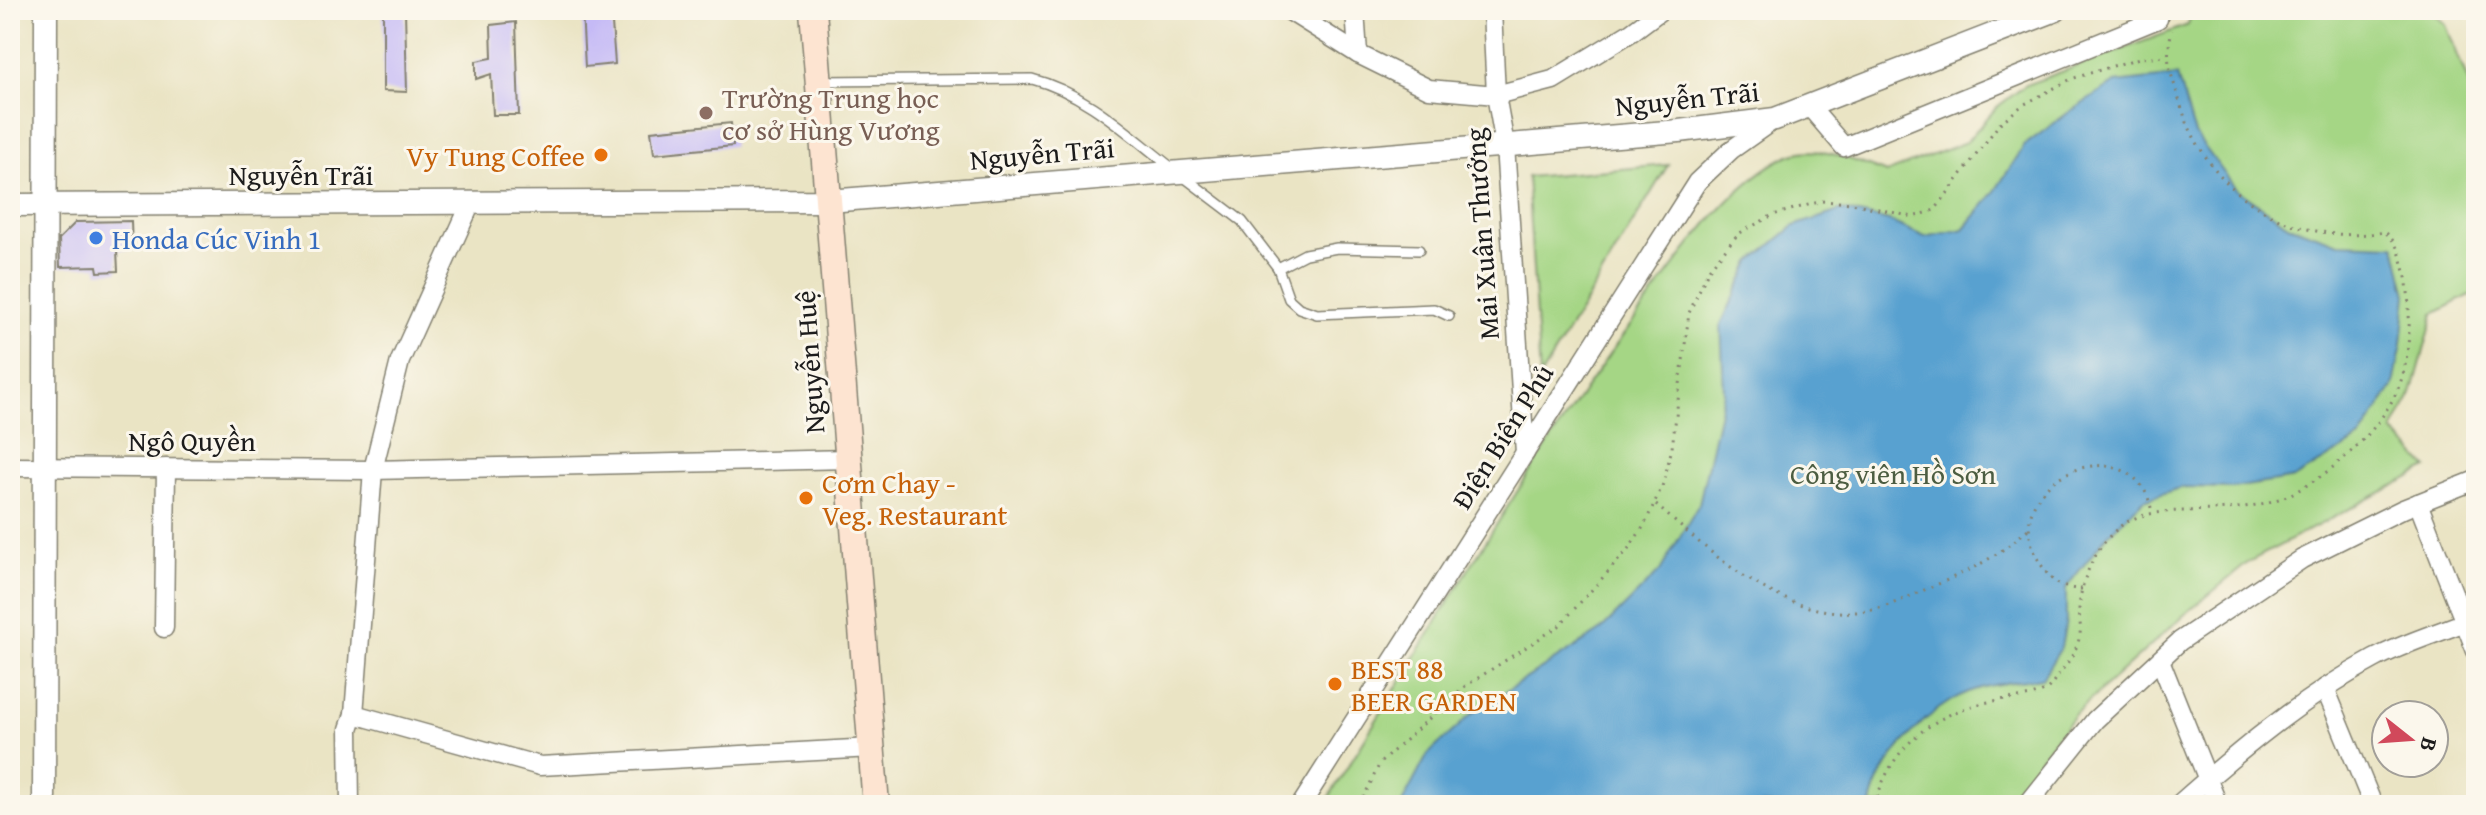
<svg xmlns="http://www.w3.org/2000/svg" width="2486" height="815" viewBox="0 0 2486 815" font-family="'Gentium Book Plus',serif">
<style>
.green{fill:#a5d685;stroke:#607950;stroke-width:2}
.water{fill:#59a1d0;stroke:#3a5e76;stroke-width:2}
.building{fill:#c5baf6}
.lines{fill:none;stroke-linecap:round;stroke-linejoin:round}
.service-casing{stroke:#838070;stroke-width:12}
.minor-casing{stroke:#838070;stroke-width:21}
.tertiary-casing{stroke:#838070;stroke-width:25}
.secondary-casing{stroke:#838070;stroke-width:29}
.path{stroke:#838070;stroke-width:3;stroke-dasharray:2 6;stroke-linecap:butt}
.service{stroke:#fff;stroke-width:9}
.minor{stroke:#fff;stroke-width:18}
.tertiary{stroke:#fff;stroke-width:22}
.secondary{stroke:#fde4d1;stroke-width:26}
.education-dot{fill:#8d6e63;stroke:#fbf7ec;stroke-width:3}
.food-dot{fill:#e8710a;stroke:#fbf7ec;stroke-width:3}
.shop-dot{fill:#3f7fe0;stroke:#fbf7ec;stroke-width:3}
.labels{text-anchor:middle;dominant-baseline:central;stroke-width:6;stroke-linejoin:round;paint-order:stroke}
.education-label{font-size:28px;fill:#785e54;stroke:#fbf7ec;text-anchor:start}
.street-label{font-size:28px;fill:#1c1c1c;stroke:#fbf7ec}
.food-label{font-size:28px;fill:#c56008;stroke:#fbf7ec;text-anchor:start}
.shop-label{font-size:28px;fill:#366cbe;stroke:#fbf7ec;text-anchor:start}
.park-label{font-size:28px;fill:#4c5d41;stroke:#fbf7ec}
</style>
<rect width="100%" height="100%" fill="#fbf7ec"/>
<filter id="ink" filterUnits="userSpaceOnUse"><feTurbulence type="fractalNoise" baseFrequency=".0125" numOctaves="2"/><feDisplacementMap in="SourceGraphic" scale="16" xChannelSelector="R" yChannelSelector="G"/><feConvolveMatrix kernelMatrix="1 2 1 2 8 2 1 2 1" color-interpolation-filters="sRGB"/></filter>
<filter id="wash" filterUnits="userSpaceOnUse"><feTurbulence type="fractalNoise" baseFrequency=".006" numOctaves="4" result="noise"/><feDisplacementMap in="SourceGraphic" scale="32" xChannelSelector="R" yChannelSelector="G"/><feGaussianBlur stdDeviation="1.8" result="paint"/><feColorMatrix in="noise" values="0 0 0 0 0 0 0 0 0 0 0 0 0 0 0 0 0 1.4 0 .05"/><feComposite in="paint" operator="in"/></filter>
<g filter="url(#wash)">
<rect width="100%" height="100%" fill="#eae4c4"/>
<g class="green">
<path d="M2192,10H2430L2446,25L2476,102V292L2434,314L2412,394L2393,431L2428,468L2250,561L2183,616L2076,713L2003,805H1324C1429,637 1527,463 1646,304C1684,253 1729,185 1787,156C1817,142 1858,162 1886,173L1966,142L1997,107L2026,85L2188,25Z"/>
<path d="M1668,165L1540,377L1527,177Z"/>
</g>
<path class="water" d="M2177,76L2195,134L2236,189L2288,225L2339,243L2395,245L2407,295L2402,344L2394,385L2360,439L2295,478L2233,488L2182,487L2144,500L2108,534L2066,588V621L2061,648L2042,678C2012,682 1978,684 1952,700C1917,721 1878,765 1871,805H1401L1428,754L1475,711L1599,632L1660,571L1699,504L1724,393L1721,324L1751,262L1794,226L1842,210L1889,221L1925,237L1964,229L1993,194L2025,145L2069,112L2115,83Z"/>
<g id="blocks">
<g class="building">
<path d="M383,10H405L407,92L383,91Z"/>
<path d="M582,10H611L615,64L585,67Z"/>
<path d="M516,22L519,115H493L491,74L476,79V61L492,58L491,25Z"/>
<path d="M731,123L733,146L654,154L651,131Z"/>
<path d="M131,221L132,250H117L118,271L98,272L97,266L60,267L59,239L76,222Z"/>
</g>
</g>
</g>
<g filter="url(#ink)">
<use href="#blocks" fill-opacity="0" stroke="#838070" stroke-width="2"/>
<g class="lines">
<defs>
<g id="service">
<path d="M822,81L1032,79C1086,93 1128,134 1172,168"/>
<path d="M1184,177L1242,221L1278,268L1289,299L1299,308L1317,314L1434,309L1449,316"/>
<path d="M1278,268L1305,254L1337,248L1419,250"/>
</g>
<g id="minor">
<path d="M1288,10L1358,54L1429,89L1496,95L1553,80L1630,33L1661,10"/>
<path d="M1355,10L1358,54"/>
<path d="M1492,10L1496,95L1505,145L1525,453"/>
<path d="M1809,106L1844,147L2158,19"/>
<path d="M10,467L373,470L849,459"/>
<path d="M2418,503L2476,651"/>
<path d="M164,628L166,468"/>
<path d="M2160,660L2218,805"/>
<path d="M2325,688L2373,805"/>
<path d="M354,714L540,766L872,748"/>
<path d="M350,805L349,729L354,714L373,470L400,361L471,203"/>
<path d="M1301,805L1697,182L1731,150L1775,119"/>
<path d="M2027,805L2095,720L2180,641L2302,559L2403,509L2476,480"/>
<path d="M2178,805C2239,751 2302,698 2374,659C2402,644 2435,634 2465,622"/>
</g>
<g id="tertiary">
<path d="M10,205L829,201L1679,131L1775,119L2056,10"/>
<path d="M44,805L46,10"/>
</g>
<path id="secondary" d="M813,10L876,805"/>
</defs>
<use href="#service" class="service-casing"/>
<use href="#minor" class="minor-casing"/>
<use href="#tertiary" class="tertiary-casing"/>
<use href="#secondary" class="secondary-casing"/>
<g class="path">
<path d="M1656,505C1715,556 1787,626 1872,610C1891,606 1912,595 1929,588C1970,570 1994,560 2028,529"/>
<path d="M2082,589C2062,589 2052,583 2042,566C1985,478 2138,420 2152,513"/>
<path d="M1360,805L1380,763L1464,687L1559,626L1626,552L1644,526L1663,484L1672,448L1689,313L1709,269L1738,234L1773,215L1822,201L1852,203L1913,217L1935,210L2000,123L2023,105L2071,79L2139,58L2166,56"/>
<path d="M1875,805C1890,746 1935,711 1994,701C2012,697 2031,700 2047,689C2051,686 2055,679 2058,675C2067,664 2076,652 2079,639C2082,629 2079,618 2079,609C2081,577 2097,544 2122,525C2147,508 2182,512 2211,510C2237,509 2269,505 2293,493C2338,470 2393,420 2404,370C2410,344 2410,319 2408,292C2406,272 2401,245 2385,232C2288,248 2204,191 2178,96C2169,67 2165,61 2172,30"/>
</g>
<use href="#service" class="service"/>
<use href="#minor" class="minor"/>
<use href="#tertiary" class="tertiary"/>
<use href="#secondary" class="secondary"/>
</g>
</g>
<circle class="education-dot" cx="706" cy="113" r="8"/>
<g class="food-dot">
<circle cx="601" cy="155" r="8"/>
<circle cx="806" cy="498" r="8"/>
<circle cx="1335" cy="684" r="8"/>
</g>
<circle class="shop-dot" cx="96" cy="238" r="8"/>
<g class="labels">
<g class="education-label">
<text x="722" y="97">Trường Trung học<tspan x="722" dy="32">cơ sở Hùng Vương</tspan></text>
</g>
<g class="street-label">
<text transform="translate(1687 98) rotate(-6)">Nguyễn Trãi</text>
<text transform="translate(1042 153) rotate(-5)">Nguyễn Trãi</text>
<text x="301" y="174">Nguyễn Trãi</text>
<text transform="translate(1481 234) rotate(-94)">Mai Xuân Thưởng</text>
<text transform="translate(809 362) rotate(-94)">Nguyễn Huệ</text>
<text transform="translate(1502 436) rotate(-58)">Điện Biên Phủ</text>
<text x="192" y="440">Ngô Quyền</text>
</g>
<g class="food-label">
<text x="585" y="155" text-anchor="end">Vy Tung Coffee</text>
<text x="822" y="482">Cơm Chay -<tspan x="822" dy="32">Veg. Restaurant</tspan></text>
<text x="1351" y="668">BEST 88<tspan x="1351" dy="32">BEER GARDEN</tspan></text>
</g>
<g class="shop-label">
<text x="112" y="238">Honda Cúc Vinh 1</text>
</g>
<g class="park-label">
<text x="1893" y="473">Công viên Hồ Sơn</text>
</g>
</g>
<rect width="2486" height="815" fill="none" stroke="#fbf7ec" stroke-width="40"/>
<g transform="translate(2410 739) rotate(107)"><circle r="38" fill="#fbf7ec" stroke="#a29f99" stroke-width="2"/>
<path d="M0-6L14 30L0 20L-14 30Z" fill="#d1495b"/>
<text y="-12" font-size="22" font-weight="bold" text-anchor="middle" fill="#1c1c1c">B</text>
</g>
</svg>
